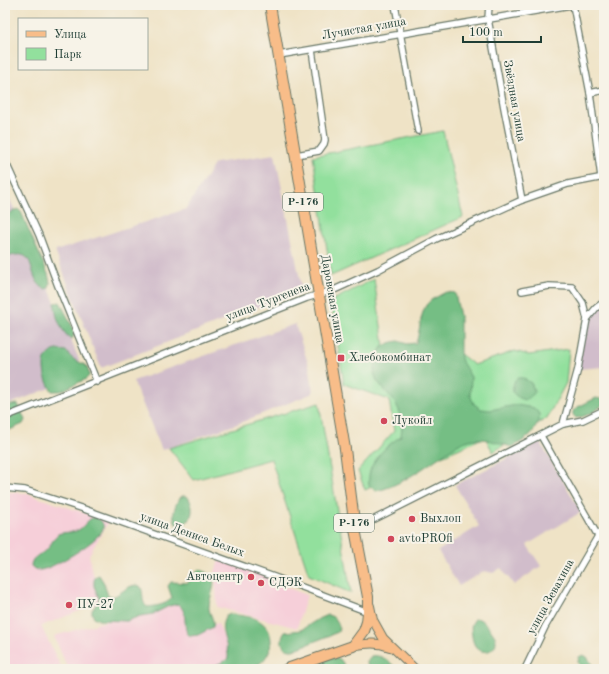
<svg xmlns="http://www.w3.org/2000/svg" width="609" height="674" viewBox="0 0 609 674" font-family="'Old Standard TT',serif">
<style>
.built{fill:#f6cfd9}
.industrial{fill:#d1bdcb}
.green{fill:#92e09d;stroke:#588e68}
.forest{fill:#75be84;stroke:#4a7e5c}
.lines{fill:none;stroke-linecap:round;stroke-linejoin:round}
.street-casing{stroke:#687767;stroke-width:8}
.primary-casing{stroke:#687767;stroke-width:10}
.highway-casing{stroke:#687767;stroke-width:12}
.street{stroke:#fff;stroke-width:5.5}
.primary{stroke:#f8bd89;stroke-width:8}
.highway{stroke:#f8bd89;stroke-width:10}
.poi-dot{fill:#d1495b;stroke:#f7f3e8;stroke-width:1.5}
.labels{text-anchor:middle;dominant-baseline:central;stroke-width:4;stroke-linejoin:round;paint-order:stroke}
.shield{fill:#f7f3e8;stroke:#60746a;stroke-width:1}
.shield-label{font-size:11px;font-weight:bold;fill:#1f3d34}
.street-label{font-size:12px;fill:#1f3d34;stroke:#f7f3e8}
.poi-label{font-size:12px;fill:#1f3d34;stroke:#f7f3e8;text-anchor:start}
</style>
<rect width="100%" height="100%" fill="#f7f3e8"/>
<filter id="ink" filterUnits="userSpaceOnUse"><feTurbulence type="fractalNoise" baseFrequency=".025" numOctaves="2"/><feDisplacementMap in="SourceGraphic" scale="8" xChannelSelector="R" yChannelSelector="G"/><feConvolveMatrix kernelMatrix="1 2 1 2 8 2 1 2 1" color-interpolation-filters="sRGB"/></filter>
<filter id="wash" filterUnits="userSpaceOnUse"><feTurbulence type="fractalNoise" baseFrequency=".012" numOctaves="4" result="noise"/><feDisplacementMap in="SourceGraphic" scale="16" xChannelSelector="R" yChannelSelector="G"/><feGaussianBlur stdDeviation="0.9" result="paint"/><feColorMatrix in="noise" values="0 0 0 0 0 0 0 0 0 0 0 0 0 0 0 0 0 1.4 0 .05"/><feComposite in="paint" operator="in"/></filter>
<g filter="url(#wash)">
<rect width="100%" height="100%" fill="#efe3c6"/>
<g class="built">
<path d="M5,492L24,493L109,521L89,555L100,603L41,626L62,669H5Z"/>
<path d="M219,560L284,582L283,586L307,595L297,628L217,607L215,572Z"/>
<path d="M181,600L192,633L218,623L234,664L218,669H68L54,636Z"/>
</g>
<g class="industrial">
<path d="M275,154L302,290L101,368L55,251L186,209L215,163Z"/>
<path d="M5,189L29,241L85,374L5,406Z"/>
<path d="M604,302V367L578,369L587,319Z"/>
<path d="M295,324L310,369L313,393L237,424L162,450L133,381Z"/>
<path d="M540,442L581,512L527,545L541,566L514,585L501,568L493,573L484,571L459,586L438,551L479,526L455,485Z"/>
</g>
<g class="green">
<path d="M443,131L463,217L331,276L313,156Z"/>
<path d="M374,279L386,359L458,352L474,365L515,351L529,355L569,349L566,383L547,418L493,452L485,437L365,490L358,471L394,431L389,400L344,384L331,301Z"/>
<path d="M319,403L351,593L309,575L271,459L194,480L169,448Z"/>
</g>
<g class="forest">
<path d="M18,209L21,212L48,274L50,283L49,288L45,289C24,278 41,244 5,258V226L7,225V216L10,213Z"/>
<path d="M446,292L455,293L460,316V353L462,362L471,377L470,395L474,404L481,409L490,410L516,405L534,408L540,415C536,433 527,439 512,447C501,444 487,438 476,439C461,440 450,450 438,458C421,470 397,487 376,491L369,486C366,463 384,448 401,436L402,427L399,410L395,402L377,381L374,373L377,355L382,347L389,343L398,341L407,344L416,343C421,330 419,309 431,300C436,297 441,295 446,292Z"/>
<path d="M60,302L72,326L74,335L72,339C62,335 54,313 55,303Z"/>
<path d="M57,350L66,351C68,354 70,356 72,358C81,365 89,362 89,376L86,379L61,391H52C44,379 37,354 57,350Z"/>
<path d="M518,378H523L531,383L535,392C532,396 529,398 524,400C512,394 510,393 515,380Z"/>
<path d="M596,398L601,399L604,403C599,410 585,417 576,418L573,415V411L576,408Z"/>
<path d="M18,404L25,420L23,424L5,432V406Z"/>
<path d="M182,496H187C195,506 194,521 180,526L176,524C171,516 175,502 182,496Z"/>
<path d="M94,517L98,518C102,521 104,525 103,529C99,541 52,569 40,570C36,570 34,569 31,566C31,555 44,555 49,547C52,543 54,537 58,534C65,531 73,534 80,529C85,525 87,520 94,517Z"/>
<path d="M199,569C223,579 211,588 209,606C208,613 215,619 213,627L198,635L190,636L187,633C183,623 188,611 178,604L169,606L153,614L140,616L127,621L99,620L95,618L92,614V610L98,602L99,598L94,586V581L95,577L99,575L104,583L108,596L112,597C122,594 130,582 140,586C145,593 140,601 147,607C156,606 166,605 172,598L168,586L171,582L188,583Z"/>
<path d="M231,614C240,616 254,616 261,622C278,634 272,660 253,667C239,672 221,669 207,669L225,661L228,658C229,643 216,628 227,615Z"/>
<path d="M328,615C336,617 341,624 338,632L293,650C282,651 279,640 285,632L301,630L320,618Z"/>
<path d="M476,618C482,619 488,626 492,632C507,650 475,663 472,636C471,628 470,624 476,618Z"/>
<path d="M583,655L587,657L595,669H581L578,662L579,657Z"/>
<path d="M371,656C382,654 390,662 397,669H368L367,662Z"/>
<path d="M331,658L340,659L343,663L344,667L338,669H298Z"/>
</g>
</g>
<g filter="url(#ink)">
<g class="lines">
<defs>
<g id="street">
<path d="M395,5L418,131"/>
<path d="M489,5L488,19L504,108L522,200"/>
<path d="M573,5L590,93L601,177"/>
<path d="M279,55L571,5"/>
<path d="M590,93L604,90"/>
<path d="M296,155L319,151L324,144L325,140L312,50"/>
<path d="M5,161L39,235L58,286L97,382"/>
<path d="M522,291L549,286L572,287L583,303L587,319"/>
<path d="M5,417L307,298L334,290L378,270L436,239L522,200L568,184L604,177"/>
<path d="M563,424L578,369L587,319L596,308L604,302"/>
<path d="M5,488L25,490L84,509L302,587L368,612"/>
<path d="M355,529L563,424L583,420L604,410"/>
<path d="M604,529L598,536L604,540"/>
<path d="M525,669L545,627L598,536L541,436"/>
</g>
<g id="primary">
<path d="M370,606L373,620L383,638L415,669"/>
<path d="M353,646C367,643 377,642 390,647"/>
</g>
<path id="highway" d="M270,5L345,449L355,529L368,597V612L367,622L364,631L353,646L287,669"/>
</defs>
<use href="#street" class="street-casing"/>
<use href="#primary" class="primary-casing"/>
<use href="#highway" class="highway-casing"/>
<use href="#street" class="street"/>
<use href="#primary" class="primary"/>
<use href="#highway" class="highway"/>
</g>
</g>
<g class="poi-dot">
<rect x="337" y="354" width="8" height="8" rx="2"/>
<circle cx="384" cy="421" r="4"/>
<circle cx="412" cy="519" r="4"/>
<circle cx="391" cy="539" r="4"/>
<circle cx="251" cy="577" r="4"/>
<circle cx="261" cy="583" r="4"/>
<circle cx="69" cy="605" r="4"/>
</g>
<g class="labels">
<g class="shield">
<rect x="283" y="193" width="40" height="18" rx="3"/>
<rect x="334" y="514" width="40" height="18" rx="3"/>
</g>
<g class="shield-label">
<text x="303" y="202">Р-176</text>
<text x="354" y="523">Р-176</text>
</g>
<g class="street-label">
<text transform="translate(364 29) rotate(-10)">Лучистая улица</text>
<text transform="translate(514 101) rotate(80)">Звёздная улица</text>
<text transform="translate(332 299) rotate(80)">Даровская улица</text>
<text transform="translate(268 302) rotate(-21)">улица Тургенева</text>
<text transform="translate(192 535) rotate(20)">улица Дениса Белых</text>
<text transform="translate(551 597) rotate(-61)">улица Зевахина</text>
</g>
<g class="poi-label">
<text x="349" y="358">Хлебокомбинат</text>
<text x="392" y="421">Лукойл</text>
<text x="420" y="519">Выхлоп</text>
<text x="399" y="539">avtoPROfi</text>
<text x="243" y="577" text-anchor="end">Автоцентр</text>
<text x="269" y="583">СДЭК</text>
<text x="77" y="605">ПУ-27</text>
</g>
</g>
<rect width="609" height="674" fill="none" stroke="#f7f3e8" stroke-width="20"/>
<rect x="18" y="18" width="130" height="52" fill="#f7f3e8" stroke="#a1aaa0"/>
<rect x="26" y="31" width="20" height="6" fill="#f8bd89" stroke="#a1aaa0"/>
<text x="54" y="38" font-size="12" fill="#1f3d34">Улица</text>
<rect x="26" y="48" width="20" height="12" fill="#92e09d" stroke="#a1aaa0"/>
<text x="54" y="58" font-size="12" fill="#1f3d34">Парк</text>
<path d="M463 36v6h78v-6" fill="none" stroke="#1f3d34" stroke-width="2"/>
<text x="469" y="36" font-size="12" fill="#1f3d34" stroke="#f7f3e8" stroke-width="3" paint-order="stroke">100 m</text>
</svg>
